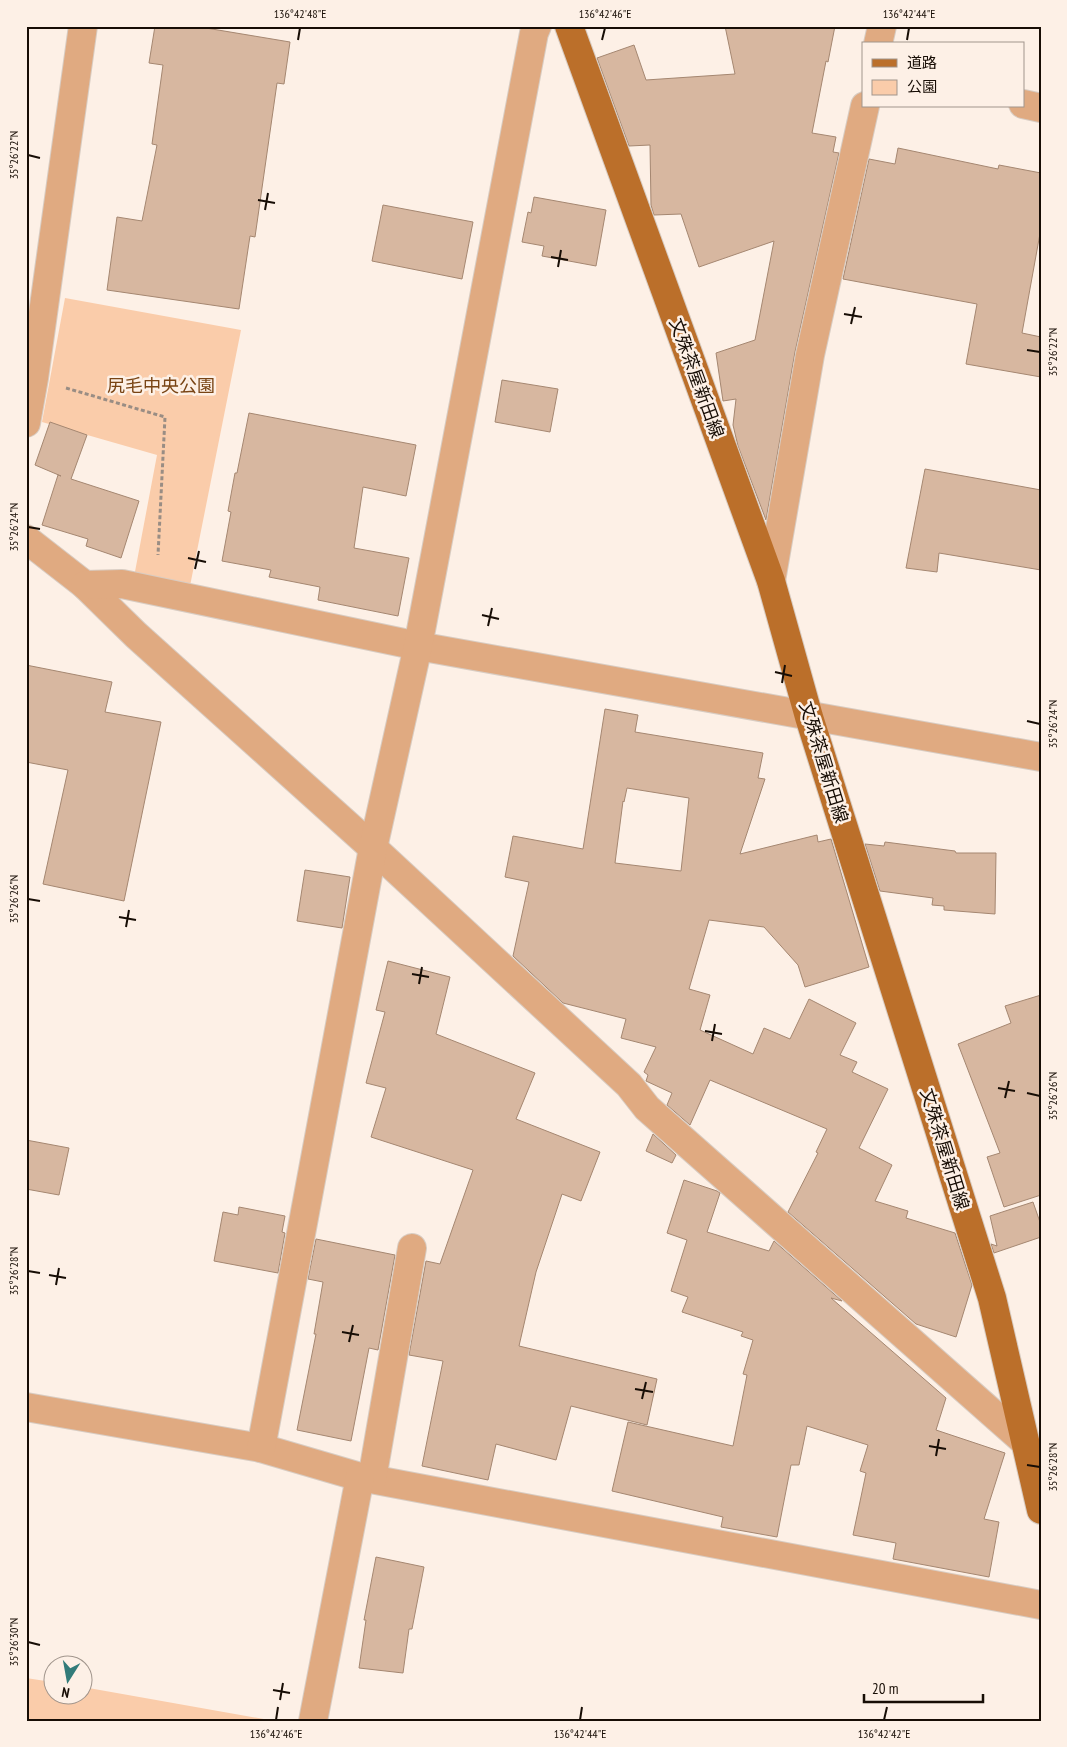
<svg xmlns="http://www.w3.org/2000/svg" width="1067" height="1747" viewBox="0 0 1067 1747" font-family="'PT Sans Narrow','Noto Sans JP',sans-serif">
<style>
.green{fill:#faccaa}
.building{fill:#d7b7a0;stroke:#a58771;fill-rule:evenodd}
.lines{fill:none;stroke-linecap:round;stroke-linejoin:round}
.minor-casing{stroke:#d8ccc2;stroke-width:30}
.major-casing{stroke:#d8ccc2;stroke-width:30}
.path{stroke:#998d84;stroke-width:3;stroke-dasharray:4 2.5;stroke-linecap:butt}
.minor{stroke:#e0aa81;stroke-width:28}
.major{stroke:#bb6f2a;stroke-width:28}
.ticks{fill:none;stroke:#170d05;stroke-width:2}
.labels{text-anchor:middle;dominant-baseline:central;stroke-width:5;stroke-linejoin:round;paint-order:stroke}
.street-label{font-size:18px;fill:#170d05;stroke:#fdf0e6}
.park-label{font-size:18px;fill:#794414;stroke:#fdf0e6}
.neatline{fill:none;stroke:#170d05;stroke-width:2}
.ticks-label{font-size:12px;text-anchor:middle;fill:#170d05}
</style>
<rect width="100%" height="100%" fill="#fdf0e6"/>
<g class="green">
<path d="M65,298L241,330L190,586L134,577L157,455L42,422Z"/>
<path d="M26,1678L52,1682V1694H82L83,1687L275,1721H26Z"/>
</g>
<g class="building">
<path d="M155,26H194L290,42L284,84L277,83L255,237L250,236L239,309L107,290L117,217L142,221L157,145L152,144L163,65L149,63Z"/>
<path d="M725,26H835L828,62L826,61L812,133L836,137L833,152L839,153L795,352L766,520L738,446L733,425L736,399L723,401L716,353L755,340L774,241L699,267L681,214L654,215L651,205L650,145L629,146L597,58L634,45L646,80L735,74Z"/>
<path d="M898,148L998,169L999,165L1041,173V228L1022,333L1041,337V377L966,364L977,304L843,279L869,159L895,164Z"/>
<path d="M534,197L606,210L596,266L542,256L544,246L522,242L528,212L531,213Z"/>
<path d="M383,205L473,222L462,279L372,261Z"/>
<path d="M502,380L558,389L550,432L495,422Z"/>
<path d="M249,413L416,445L406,496L363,487L354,548L409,558L398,616L318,600L320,587L269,577L271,570L222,561L231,512L228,511L235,473H237Z"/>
<path d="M50,422L87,435L71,479L139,501L121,558L86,546L88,539L42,525L58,475L61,476L35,465Z"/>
<path d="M925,469L1041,490V570L939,553L937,572L906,568Z"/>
<path d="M26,665L112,682L105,712L161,722L124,901L43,884L68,770L26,762Z"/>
<path d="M605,709L638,715L635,732L763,753L758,778L765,779L740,854L817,835L818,842L831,839L869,967L805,987L798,965L764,927L709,920L689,989L710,995L700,1030L753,1054L764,1028L790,1039L809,999L856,1023L840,1055L857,1062L852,1072L888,1089L859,1148L892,1165L875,1201L908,1211L906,1218L955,1233L972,1285L956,1337L916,1324L788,1212L818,1153L816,1152L827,1129L710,1080L690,1125L667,1105L672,1093L646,1081L648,1075L644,1072L656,1047L621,1038L626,1019L563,1003L513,956L529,882L505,877L513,836L583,849ZM627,788L689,798L681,871L615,863L623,801L624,802Z"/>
<path d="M885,842L955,851L956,853H996L995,914L944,910V906L932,905L933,898L880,891L865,844L884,846Z"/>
<path d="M305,870L350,877L342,928L297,921Z"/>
<path d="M388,961L450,977L436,1034L535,1073L516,1119L600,1152L581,1201L562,1194L536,1272L519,1346L657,1379L647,1425L571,1406L556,1460L496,1444L488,1480L422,1466L443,1361L409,1355L426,1261L440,1264L473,1170L371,1137L386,1088L366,1083L385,1012L376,1010Z"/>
<path d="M1041,995V1195L1004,1207L987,1157L1000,1153L958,1044L1011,1023L1005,1006Z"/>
<path d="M653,1134L676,1155L672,1163L646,1151Z"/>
<path d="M26,1140L69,1148L59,1195L26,1189Z"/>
<path d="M684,1180L717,1191L720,1193L707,1232L769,1251L774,1241L842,1301L831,1298L946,1398L936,1430L1005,1453L984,1519L999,1522L989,1577L893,1559L896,1543L853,1535L866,1473L860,1471L868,1445L807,1426L799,1465H791L777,1537L721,1527L723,1517L612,1491L628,1422L733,1446L747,1375L743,1374L753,1340L741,1336L743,1332L682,1312L688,1297L671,1291L687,1240L667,1233Z"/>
<path d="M1033,1202L1041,1225V1237L994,1253L991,1244L997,1246L990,1216Z"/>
<path d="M239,1207L285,1216L282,1232L285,1233L278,1273L214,1261L223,1212L238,1215Z"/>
<path d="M316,1239L395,1255L378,1350L369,1348L351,1441L297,1430L316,1334H314L323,1282L308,1279Z"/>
<path d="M376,1557L424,1567L412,1629H409L403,1673L359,1668L366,1620H364Z"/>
</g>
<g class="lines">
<defs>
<g id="minor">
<path d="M878,44L882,26"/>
<path d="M1023,104L1041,108"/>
<path d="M26,423L34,378L83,26"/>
<path d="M26,539L85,585L136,635L373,848L629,1085L647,1108L1025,1442"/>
<path d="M771,581L810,355L865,106"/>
<path d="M85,585L122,584L418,646L1041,757"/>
<path d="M26,1407L261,1448L360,1477L1041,1605"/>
<path d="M261,1448L373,848L418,646L534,33L537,26"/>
<path d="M372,1479L412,1248"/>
<path d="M313,1721L360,1477"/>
</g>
<path id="major" d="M569,26L771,581L809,717L992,1298L1041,1510"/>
</defs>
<use href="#minor" class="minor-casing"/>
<use href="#major" class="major-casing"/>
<path class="path" d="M66,388L165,417L158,555"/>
<use href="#minor" class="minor"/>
<use href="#major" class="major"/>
</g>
<path class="ticks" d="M298,40L300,28M602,40L605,28M907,40L909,28M28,155L40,158M258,200L275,203M265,210L268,193M551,257L568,260M558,267L561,250M844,314L862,317M851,324L855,307M1027,350L1040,352M28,527L40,529M188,558L206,562M195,569L199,551M482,615L499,619M488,626L492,608M775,672L792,676M782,683L785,665M1027,721L1040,724M28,899L40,901M119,917L136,920M126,927L129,910M412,974L429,977M419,984L422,967M705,1031L722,1034M712,1041L715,1024M998,1088L1015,1091M1027,1093L1040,1096M1005,1098L1009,1081M28,1271L40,1273M49,1275L66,1278M56,1285L59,1268M342,1332L359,1335M349,1342L353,1325M635,1389L653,1392M642,1399L646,1382M929,1446L946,1449M936,1456L939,1439M1027,1465L1040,1467M28,1642L40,1645M273,1690L290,1693M280,1700L283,1683M276,1720L278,1707M580,1720L582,1707M884,1720L887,1707"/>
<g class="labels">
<g class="street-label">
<text transform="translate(697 378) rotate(70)">文殊茶屋新田線</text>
<text transform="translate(824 762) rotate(73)">文殊茶屋新田線</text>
<text transform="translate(945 1149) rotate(73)">文殊茶屋新田線</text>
</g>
<g class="park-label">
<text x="161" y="385">尻毛中央公園</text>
</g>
</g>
<rect width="1067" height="1747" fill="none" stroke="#fdf0e6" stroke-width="55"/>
<rect x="862" y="42" width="162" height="65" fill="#fdf0e6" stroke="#a1958c"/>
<rect x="872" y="59" width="25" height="8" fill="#bb6f2a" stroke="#a1958c"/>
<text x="907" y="68" font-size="15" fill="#170d05">道路</text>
<rect x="872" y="80" width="25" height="15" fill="#faccaa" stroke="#a1958c"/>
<text x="907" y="92" font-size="15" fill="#170d05">公園</text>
<g transform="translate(68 1680) rotate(191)"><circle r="24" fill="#fdf0e6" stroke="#a1958c"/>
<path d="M0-4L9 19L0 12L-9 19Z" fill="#327b79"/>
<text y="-8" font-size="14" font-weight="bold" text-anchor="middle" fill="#170d05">N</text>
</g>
<path d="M864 1694v8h119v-8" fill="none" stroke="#170d05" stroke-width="2.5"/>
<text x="872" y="1694" font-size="15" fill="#170d05" stroke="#fdf0e6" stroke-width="4" paint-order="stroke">20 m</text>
<rect x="28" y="28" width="1012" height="1692" class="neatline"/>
<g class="ticks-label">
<text x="300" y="18">136°42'48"E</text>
<text x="605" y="18">136°42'46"E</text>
<text x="909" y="18">136°42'44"E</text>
<text transform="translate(14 155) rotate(-90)" y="4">35°26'22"N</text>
<text transform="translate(1053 352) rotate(-90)" y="4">35°26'22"N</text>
<text transform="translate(14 527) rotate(-90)" y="4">35°26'24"N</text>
<text transform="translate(1053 724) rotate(-90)" y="4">35°26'24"N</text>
<text transform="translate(14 899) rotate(-90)" y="4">35°26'26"N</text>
<text transform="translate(1053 1096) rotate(-90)" y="4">35°26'26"N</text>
<text transform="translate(14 1271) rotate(-90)" y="4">35°26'28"N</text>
<text transform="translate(1053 1467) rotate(-90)" y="4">35°26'28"N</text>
<text transform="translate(14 1642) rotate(-90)" y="4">35°26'30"N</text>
<text x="276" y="1738">136°42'46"E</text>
<text x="580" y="1738">136°42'44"E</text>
<text x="884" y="1738">136°42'42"E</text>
</g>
</svg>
